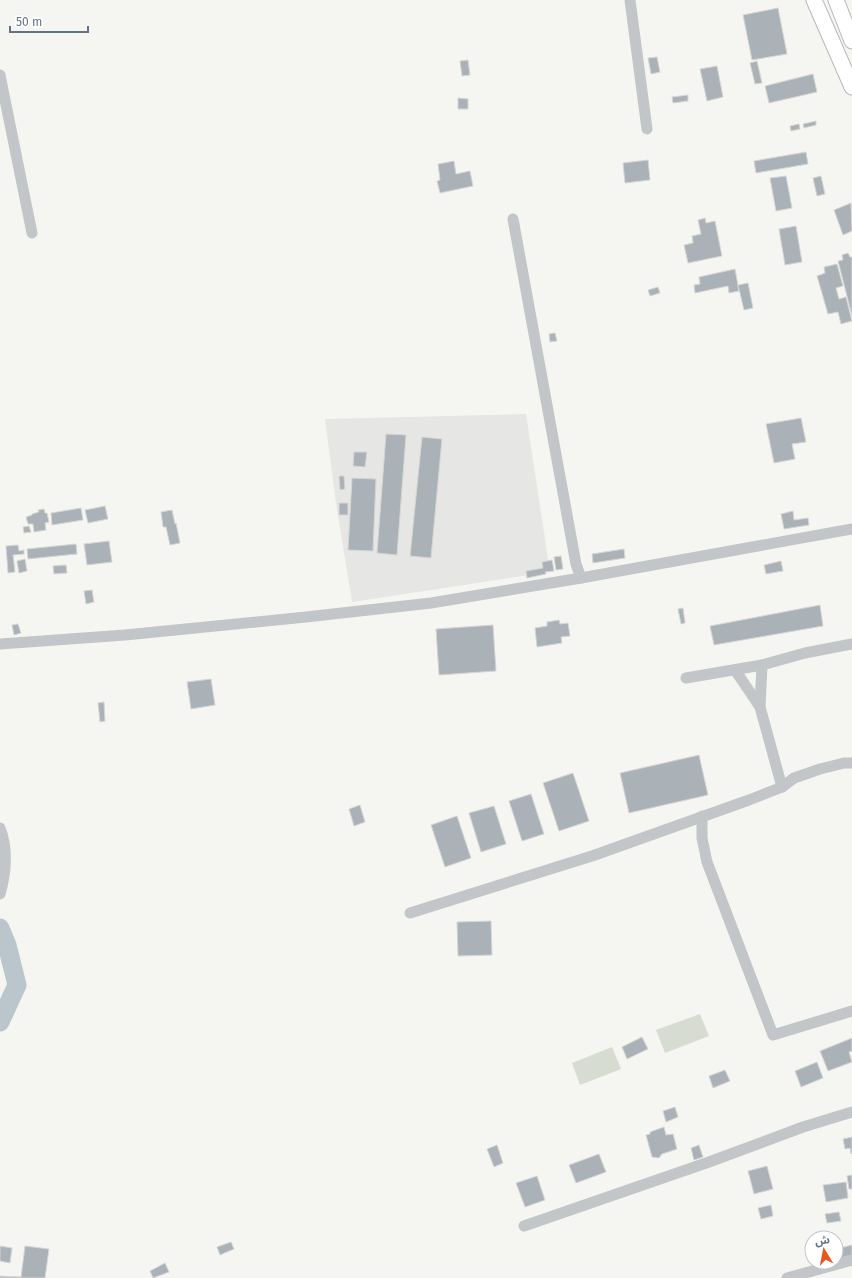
<svg xmlns="http://www.w3.org/2000/svg" width="852" height="1278" viewBox="0 0 852 1278" font-family="'Fira Sans','Noto Sans Arabic',sans-serif">
<style>
.built{fill:#e6e7e5}
.park{fill:#d6dcd2}
.lines{fill:none;stroke-linecap:round;stroke-linejoin:round}
.river{stroke:#bbc6cc;stroke-width:19}
.building{fill:#aab2b8;stroke:#d6d6d4}
.highway-casing{stroke:#b5b8bb;stroke-width:17}
.minor{stroke:#c2c6c9;stroke-width:11}
.highway{stroke:#fff;stroke-width:15}
</style>
<rect width="100%" height="100%" fill="#f5f5f1"/>
<path class="built" d="M526,414L550,572L352,602L336,503L325,419Z"/>
<g class="park">
<path d="M700,1014L709,1036L665,1053L656,1030Z"/>
<path d="M612,1047L621,1069L580,1085L572,1063Z"/>
</g>
<g class="lines">
<path class="river" d="M0,928L7,945L17,985L0,1022"/>
</g>
<g class="building">
<path d="M778,8L787,54L752,60L743,15Z"/>
<path d="M657,57L660,72L651,74L648,58Z"/>
<path d="M468,60L470,75L462,76L460,61Z"/>
<path d="M757,61L762,83L755,84L750,63Z"/>
<path d="M717,66L723,97L707,101L700,69Z"/>
<path d="M813,74L817,92L769,103L765,86Z"/>
<path d="M688,95V101L673,103L672,97Z"/>
<path d="M458,98L468,99V109H458Z"/>
<path d="M816,121V125L804,128L803,124Z"/>
<path d="M799,124L800,129L791,131L790,126Z"/>
<path d="M806,152L808,164L756,173L754,161Z"/>
<path d="M648,160L650,180L625,183L623,163Z"/>
<path d="M454,161L456,174L470,171L473,186L440,193L437,181L440,180L438,164Z"/>
<path d="M786,176L792,208L776,211L770,178Z"/>
<path d="M821,176L825,194L817,196L813,178Z"/>
<path d="M851,203L852,231L843,235L834,210Z"/>
<path d="M705,218L706,223L715,221L722,256L688,263L684,245L693,243L692,236L701,234L698,220Z"/>
<path d="M796,226L802,262L785,265L779,229Z"/>
<path d="M848,253L850,257H852V316L838,261L843,260L842,255Z"/>
<path d="M837,264L843,286L836,288L839,299L846,297L852,321L841,324L838,312L828,314L817,276L825,273L824,267Z"/>
<path d="M735,269L739,291L729,293L728,286L695,293L694,285L700,284L699,277Z"/>
<path d="M748,283L753,308L744,310L738,285Z"/>
<path d="M658,287L660,293L650,296L648,290Z"/>
<path d="M555,333L557,341L550,342L549,334Z"/>
<path d="M801,418L806,442L792,444L795,459L774,463L766,424Z"/>
<path d="M386,434L406,435L397,555L377,553Z"/>
<path d="M422,437L442,439L431,558L410,556Z"/>
<path d="M354,452H367L365,467L353,466Z"/>
<path d="M339,476H344L345,489L340,490Z"/>
<path d="M352,478L376,479L373,551L348,550Z"/>
<rect x="339" y="503" width="9" height="12"/>
<path d="M105,506L108,519L88,523L85,510Z"/>
<path d="M81,508L83,520L52,525L51,513Z"/>
<path d="M44,509L45,513H47L49,522L45,523L46,530L34,532L33,524H28L26,517L32,515V514L39,512L38,510Z"/>
<path d="M172,510L175,524L176,523L180,543L170,545L166,527H163L161,512Z"/>
<path d="M793,511L794,520L808,518L809,525L784,529L781,514Z"/>
<path d="M29,526L31,532L24,533L23,527Z"/>
<path d="M109,541L112,562L87,565L84,544Z"/>
<path d="M76,544L77,554L28,559L27,549Z"/>
<path d="M18,545L19,551L24,550V554L13,555L15,572L8,573L6,546Z"/>
<path d="M624,549L625,558L593,563L592,554Z"/>
<path d="M561,556L563,569L556,570L554,557Z"/>
<path d="M25,559L27,571L19,573L17,561Z"/>
<path d="M552,560L554,571L545,572L546,574L527,578L526,571L543,568L542,562Z"/>
<path d="M781,561L783,571L766,574L764,565Z"/>
<path d="M66,565L67,573L54,574L53,566Z"/>
<path d="M92,590L94,602L86,604L84,591Z"/>
<path d="M820,605L823,626L714,645L710,626Z"/>
<path d="M683,608L685,623L681,624L678,609Z"/>
<path d="M559,620L560,624L568,623L570,636L561,637L562,643L537,647L535,628L547,626V622Z"/>
<path d="M18,624L21,633L14,635L12,625Z"/>
<path d="M493,625L496,671L439,675L436,629Z"/>
<path d="M211,679L215,705L191,709L187,682Z"/>
<path d="M104,702L105,721L100,722L98,703Z"/>
<path d="M699,755L708,795L629,813L620,773Z"/>
<path d="M573,773L589,821L559,831L543,783Z"/>
<path d="M531,794L544,834L522,841L509,801Z"/>
<path d="M360,805L365,822L354,826L349,809Z"/>
<path d="M494,806L506,844L481,852L469,813Z"/>
<path d="M457,816L471,858L445,867L431,825Z"/>
<path d="M491,921L492,955L458,956L457,922Z"/>
<path d="M642,1037L648,1049L627,1059L622,1047Z"/>
<path d="M852,1038V1051L849,1052L852,1062L828,1071L820,1051Z"/>
<path d="M817,1062L823,1078L801,1087L795,1071Z"/>
<path d="M725,1070L730,1081L713,1088L709,1076Z"/>
<path d="M675,1107L678,1117L666,1122L663,1111Z"/>
<path d="M664,1127L666,1135L673,1134L677,1149L662,1154L659,1158L652,1157L646,1135L650,1134V1132Z"/>
<path d="M852,1137V1153L851,1154L850,1148L845,1149L843,1139Z"/>
<path d="M497,1145L503,1163L494,1167L487,1149Z"/>
<path d="M699,1145L703,1157L694,1160L691,1148Z"/>
<path d="M599,1154L606,1172L576,1183L569,1165Z"/>
<path d="M767,1166L773,1189L754,1194L748,1171Z"/>
<path d="M852,1175V1189H849L847,1176Z"/>
<path d="M537,1176L545,1200L525,1207L516,1183Z"/>
<path d="M846,1182L848,1198L826,1202L823,1185Z"/>
<path d="M771,1205L773,1216L761,1219L758,1208Z"/>
<path d="M839,1212L841,1221L827,1223L825,1214Z"/>
<path d="M231,1242L234,1249L220,1255L217,1247Z"/>
<path d="M852,1245V1255L836,1259V1249Z"/>
<path d="M0,1246L12,1248L10,1263L0,1261Z"/>
<path d="M25,1246L49,1249L45,1278H0V1276L21,1277Z"/>
<path d="M165,1263L169,1272L153,1278L150,1271Z"/>
</g>
<g class="lines">
<defs>
<g id="highway">
<path d="M814,0L852,87"/>
<path d="M836,0L852,41"/>
</g>
</defs>
<use href="#highway" class="highway-casing"/>
<g class="minor">
<path d="M630,0L647,129"/>
<path d="M0,75L32,233"/>
<path d="M513,219L576,564L581,578"/>
<path d="M0,644L125,635L306,617L431,603L581,578L852,529"/>
<path d="M762,665L760,707L782,787"/>
<path d="M735,670L760,707"/>
<path d="M686,678L762,665L805,653L852,644"/>
<path d="M702,816V838L707,862L773,1035L852,1011"/>
<path d="M0,828C8,849 6,873 0,894"/>
<path d="M410,913L592,856L749,800L782,787L794,778L820,769L844,763H852"/>
<path d="M524,1226L709,1162L803,1127L852,1112"/>
<path d="M787,1278L852,1260"/>
</g>
<use href="#highway" class="highway"/>
</g>
<g transform="translate(824 1250) rotate(350)"><circle r="19" fill="#ffffff" stroke="#c1c7cd"/>
<path d="M0-3L7 15L0 10L-7 15Z" fill="#e7581f"/>
<text y="-6" font-size="11" font-weight="bold" text-anchor="middle" fill="#637383">ش</text>
</g>
<path d="M10 26v6h78v-6" fill="none" stroke="#637383" stroke-width="2"/>
<text x="16" y="26" font-size="12" fill="#637383" stroke="#ffffff" stroke-width="3" paint-order="stroke">50 m</text>
</svg>
